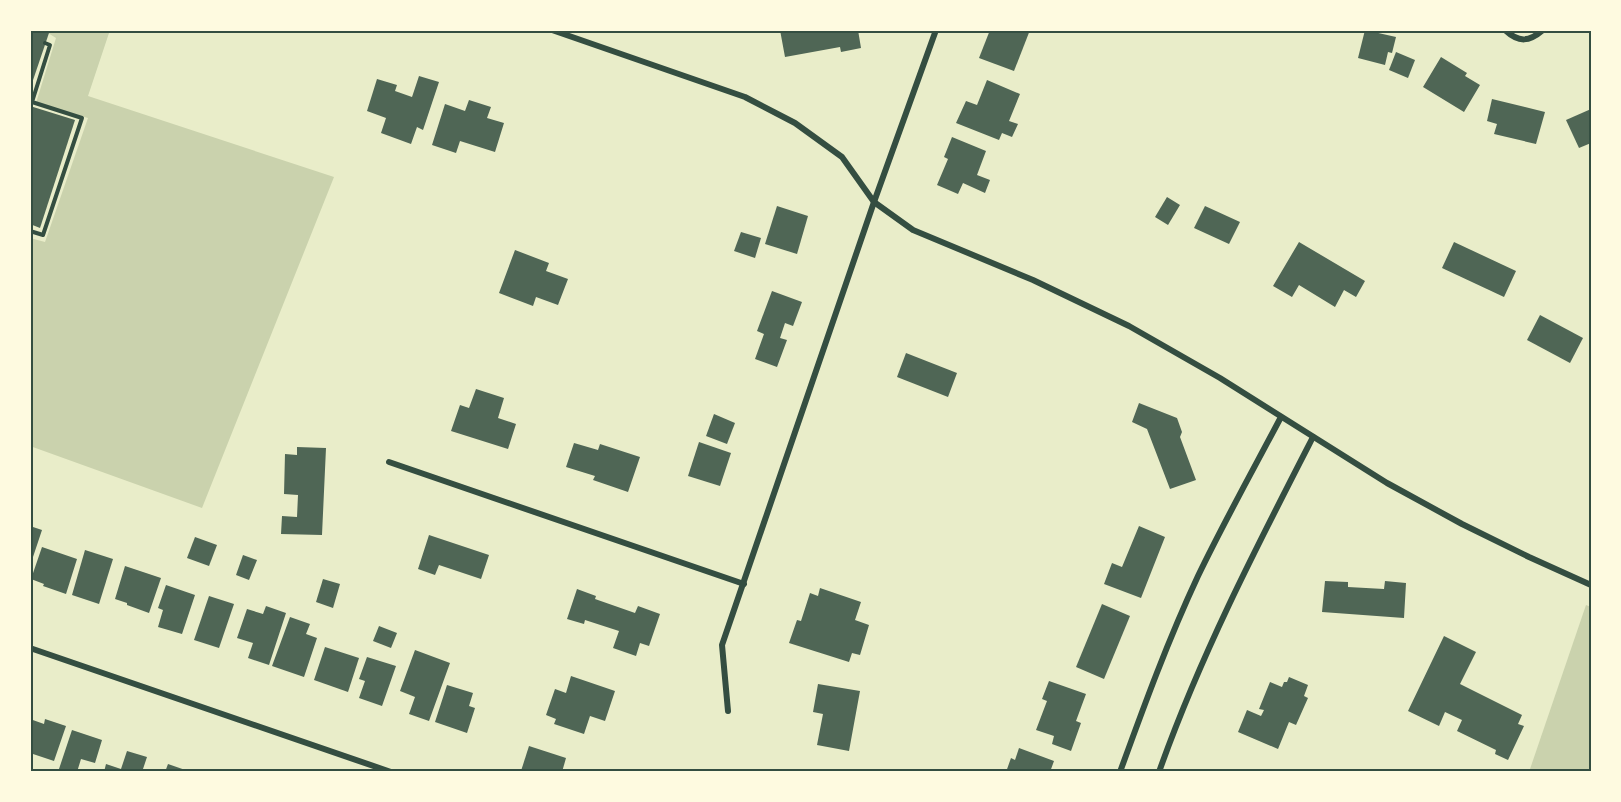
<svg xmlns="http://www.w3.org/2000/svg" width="1621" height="802" viewBox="0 0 1621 802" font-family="Montserrat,sans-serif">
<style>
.green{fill:#cad2ad}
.building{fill:#4f6655}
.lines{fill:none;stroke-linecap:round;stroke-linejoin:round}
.path{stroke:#344e41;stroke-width:4}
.minor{stroke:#344e41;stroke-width:6}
.neatline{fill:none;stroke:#344e41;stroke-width:2}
</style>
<rect width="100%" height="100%" fill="#e9edc9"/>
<g class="green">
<path d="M50,30H110L88,96L334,177L202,508L30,446V238L45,242L88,118L36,103L56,38L48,33Z"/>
<path d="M1586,605L1591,607V772H1529Z"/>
</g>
<g class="building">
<path d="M30,30H50L30,89Z"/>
<path d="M780,30H858L861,48L841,52L840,47L785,57Z"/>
<path d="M990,30H1030L1014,71L979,58Z"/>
<path d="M1365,30L1396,37L1392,53L1388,52L1385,65L1358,58Z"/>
<path d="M1396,52L1415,60L1408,78L1389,70Z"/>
<path d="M1441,57L1467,73L1465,76L1480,85L1464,112L1423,87Z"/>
<path d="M419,76L439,82L423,130L417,127L411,144L381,133L386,118L367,111L377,79L397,85L395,91L412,97Z"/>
<path d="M987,80L1020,94L1009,121L1018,124L1012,137L1002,133L999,140L956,123L966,101L977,105Z"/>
<path d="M1492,99L1545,112L1536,144L1494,134L1497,124L1487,121Z"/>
<path d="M469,100L491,107L487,118L504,123L495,152L460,141L456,153L432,145L445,104L465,111Z"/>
<path d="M30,106L75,120L40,228L30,224Z"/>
<path d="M1591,109V143L1579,148L1566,120Z"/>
<path d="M952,137L986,151L977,175L990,180L985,193L963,183L958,194L937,185L948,159L944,157Z"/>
<path d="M1167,197L1180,205L1168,225L1155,217Z"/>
<path d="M777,206L808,216L797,254L765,244Z"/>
<path d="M1205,206L1240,222L1229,244L1194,228Z"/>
<path d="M741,232L761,238L755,258L734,251Z"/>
<path d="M1299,242L1365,281L1356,297L1344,290L1335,307L1299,285L1292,297L1273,286Z"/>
<path d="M1454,242L1516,271L1504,297L1442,268Z"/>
<path d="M515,250L549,263L546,271L568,279L558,305L536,297L533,306L499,293Z"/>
<path d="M772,291L802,302L793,326L785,323L780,338L787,340L777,367L755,359L764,334L757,331Z"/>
<path d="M1540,315L1583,338L1570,363L1527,340Z"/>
<path d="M906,353L957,373L948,397L897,377Z"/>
<path d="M476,389L504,398L498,418L516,424L508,449L451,431L460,405L469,408Z"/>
<path d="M1139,403L1177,418L1182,432L1180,437L1196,480L1170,489L1147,429L1132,422Z"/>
<path d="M714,414L735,423L727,444L706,436Z"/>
<path d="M699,442L731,453L720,486L688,476Z"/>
<path d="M574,443L598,450L600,444L640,457L628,492L593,480L595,476L566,467Z"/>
<path d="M297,447L326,448L322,535L281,534L282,516L297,517L298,495L284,494L285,454L297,455Z"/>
<path d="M30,526L42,530L30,566Z"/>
<path d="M1139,526L1165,537L1141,598L1104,584L1112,563L1122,567Z"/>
<path d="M429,535L489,555L481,579L439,565L435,575L418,569Z"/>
<path d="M195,537L217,545L209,566L187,558Z"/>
<path d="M42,547L77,559L66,594L43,586L44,584L31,579Z"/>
<path d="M85,550L113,559L99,604L72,595Z"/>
<path d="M243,555L257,560L249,580L236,575Z"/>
<path d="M125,566L161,578L149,613L127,605V603L115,599Z"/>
<path d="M323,579L340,584L333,608L316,602Z"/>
<path d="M1325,581L1348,582V587L1384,589L1385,581L1406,583L1404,618L1322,612Z"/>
<path d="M166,585L195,595L182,634L158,627L163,610L158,608Z"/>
<path d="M820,588L861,602L855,620L869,625L860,655L852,653L849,662L789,643L797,620L801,621L810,593L818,596Z"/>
<path d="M577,589L596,596L595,599L635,613L638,606L660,614L649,646L640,643L636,656L613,648L619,631L585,620L584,624L567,619Z"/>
<path d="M209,596L234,604L219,648L194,640Z"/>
<path d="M1102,604L1130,616L1104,679L1076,667Z"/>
<path d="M266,606L286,613L269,665L248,658L253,643L237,638L247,609L263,614Z"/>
<path d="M290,617L310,624L306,634L317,638L304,677L272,666Z"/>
<path d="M379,626L397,633L391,648L373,641Z"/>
<path d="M1444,636L1476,652L1460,684L1522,715L1518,724L1524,726L1508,760L1495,754L1496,750L1457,731L1462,720L1445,712L1439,726L1408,711Z"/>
<path d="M325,647L359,658L348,692L314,680Z"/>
<path d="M415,650L450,663L429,721L409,714L415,697L400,691Z"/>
<path d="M367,657L396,666L382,706L359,698L365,681L359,679Z"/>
<path d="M571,676L615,691L605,721L590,716L584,734L554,724L556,719L546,715L555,689L566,693Z"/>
<path d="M1289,677L1308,685L1304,696L1308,698L1296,725L1289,722L1278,749L1238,732L1247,710L1261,716L1264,710L1259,709L1270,682L1282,687L1284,682H1287Z"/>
<path d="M1049,681L1086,694L1076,721L1081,723L1071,751L1052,744L1054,736L1036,730L1047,701L1042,699Z"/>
<path d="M818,684L860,691L849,751L817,745L823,714L813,712Z"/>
<path d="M447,685L473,693L469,706L475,708L467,733L435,722Z"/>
<path d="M30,719L44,724L45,719L66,726L54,761L30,753Z"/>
<path d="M72,730L102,740L95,763L81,759L77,772H58Z"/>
<path d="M529,746L566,758L562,772H525L521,771Z"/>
<path d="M1019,748L1054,761L1050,772H1006L1011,758L1015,760Z"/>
<path d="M127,751L147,757L142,772H104L106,764L121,769Z"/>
<path d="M168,764L191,772H165Z"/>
</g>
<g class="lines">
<path class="path" d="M30,231L43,235L82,118L32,102L50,45L45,43"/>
<g class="minor">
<path d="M552,30L745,97L795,123L842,157L874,202L913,230L1033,280L1129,326L1220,378L1387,483L1462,524L1529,557L1591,585"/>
<path d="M1505,30C1519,43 1529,42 1543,30"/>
<path d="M389,462L744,584"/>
<path d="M30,648L391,772"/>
<path d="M728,711L722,645L874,202L936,30"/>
<path d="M1120,772C1144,706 1168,640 1198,576C1224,522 1253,470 1281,417"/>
<path d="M1159,772C1200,656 1257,546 1313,437"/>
</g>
</g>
<rect width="1621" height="802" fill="none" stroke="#fefae0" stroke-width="63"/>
<rect x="32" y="32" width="1558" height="738" class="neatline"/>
</svg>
